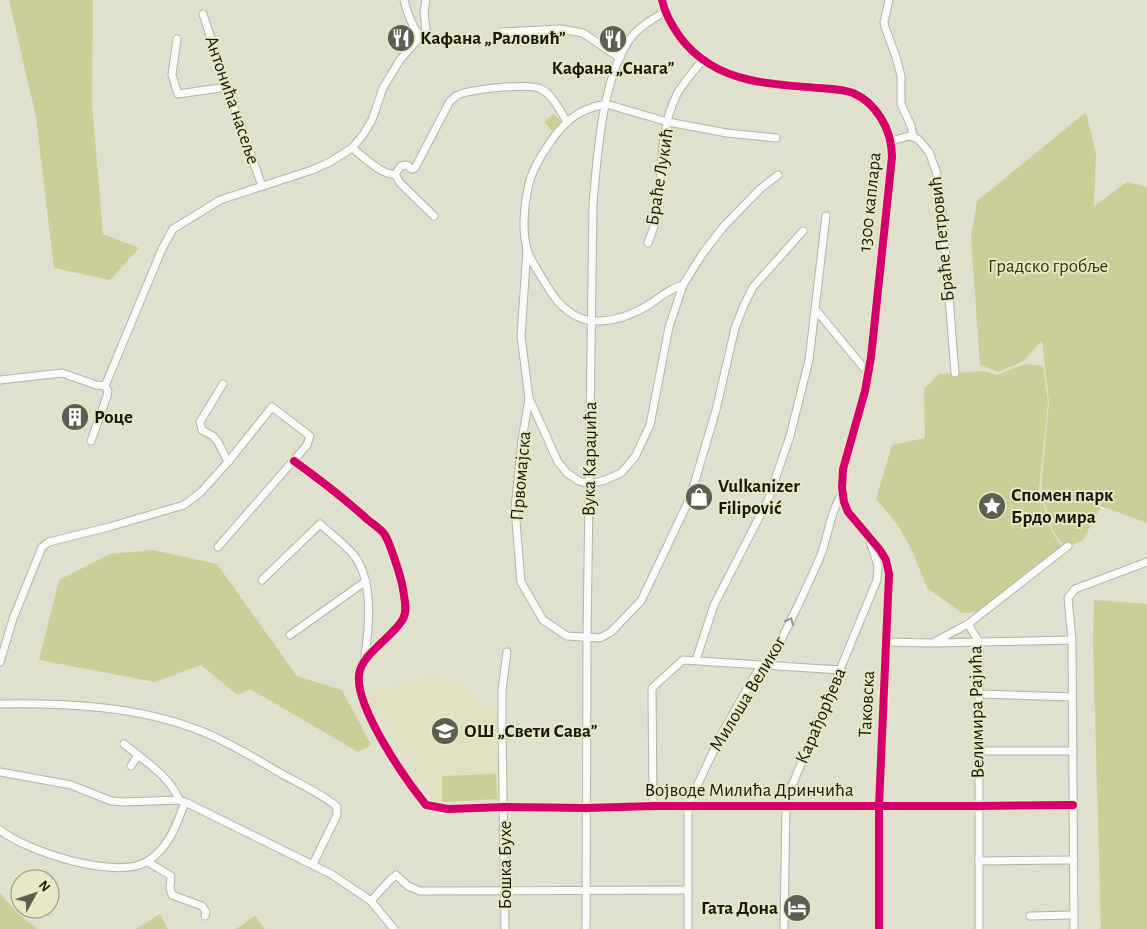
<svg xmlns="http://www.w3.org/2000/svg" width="1147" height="929" viewBox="0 0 1147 929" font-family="'Alegreya Sans',sans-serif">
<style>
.built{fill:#e0e1c1}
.green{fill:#ccce97}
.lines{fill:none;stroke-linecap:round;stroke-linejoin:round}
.minor-casing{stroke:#b3b4a5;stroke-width:9}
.minor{stroke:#fafaf8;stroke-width:7}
.cycleway-casing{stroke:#e6e8c5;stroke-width:11}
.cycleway{stroke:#d6006c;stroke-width:8}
.oneway{stroke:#95958e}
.labels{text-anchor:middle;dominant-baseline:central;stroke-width:4;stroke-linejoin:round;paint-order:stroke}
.poi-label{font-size:19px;font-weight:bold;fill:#191a0d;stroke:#e6e8c5;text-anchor:start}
.street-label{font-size:19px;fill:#191a0d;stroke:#e6e8c5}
.park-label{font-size:19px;fill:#36360b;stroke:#e6e8c5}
</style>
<rect width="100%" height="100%" fill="#dfe0cd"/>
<path class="built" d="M433,676L457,682L477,699L498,713L500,802L443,803L432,798L401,749L368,690L387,688L404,682Z"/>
<g class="green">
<path d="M9,0H93L92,104L103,234L139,248L110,280L54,268L36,117Z"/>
<path d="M1086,112L1096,153L1094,206L1127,182L1147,187V523L1101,506L1083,540L1068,546L1062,544L1053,531L1041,489L1049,402L1042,341L1022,362L998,372L980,365L971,238L977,201Z"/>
<path d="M554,114L562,123L552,131L544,122Z"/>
<path d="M1025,364L1043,366L1048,402L1039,490L1052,532L1061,546L978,612L962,613L927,588L911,548L897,524L876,499L892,445L925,438L924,389L939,374L983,371L997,375Z"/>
<path d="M153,550L217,564L297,676L342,690L371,745L358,752L250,689L238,695L201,665L155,682L39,660L59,580L110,554Z"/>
<path d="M1094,600L1147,604V929H1101L1093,643Z"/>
<path d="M496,774L497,799L442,802V776Z"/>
<path d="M0,893L17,913L38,929H0Z"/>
<path d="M160,914L168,929H136Z"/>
<path d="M255,916L265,929H236Z"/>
</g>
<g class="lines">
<defs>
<g id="minor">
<path d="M404,0C407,13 411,25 420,36"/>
<path d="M662,0C665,14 672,26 680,37C697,60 723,74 750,80C773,85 796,86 819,88C830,89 842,89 853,93C865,98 874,107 881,118C889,131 892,142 892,157L871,357L865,391L843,469L842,488L844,502L848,512L880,550L886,560L889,574L879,806V929"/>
<path d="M889,0L884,22L885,27L896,57L901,76V104L911,126L913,136"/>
<path d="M203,14L227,87L262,186"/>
<path d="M501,32L560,29L583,33L620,58"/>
<path d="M177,39L172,75L178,94L227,87"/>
<path d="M891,141L909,136L918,139L929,152L936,171L939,184L943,222L955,373"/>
<path d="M352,148C363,156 382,176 395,174L401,166L406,165L412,169L415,168L450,101C452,100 454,98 456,96C468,89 529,83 541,89C553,95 560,111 567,122"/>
<path d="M395,174L400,183L434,216"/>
<path d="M648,243C650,236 654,229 655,222C664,179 657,134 677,94C684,82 694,71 703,60"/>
<path d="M527,249L521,336L529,398L558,462L567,473L579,481L589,484L605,480L621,473L635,457L650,425L669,327L683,285L703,253L724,226L760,189L778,175"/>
<path d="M683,285C671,288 663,295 653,302C635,314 616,322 593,321C572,319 557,303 547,286C540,274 531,262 527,249C522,231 524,206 528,188C532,166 558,125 578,114C586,109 596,106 606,104L668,122L727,133L776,138"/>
<path d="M816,310L868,373"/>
<path d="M0,380L62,373L96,385L105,386"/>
<path d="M223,384L200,422L202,430L213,436L218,442L228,462"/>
<path d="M105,386L162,249L173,229L220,200L312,170L330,162L352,148L363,135L372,120L383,88L400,60L426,30L424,12L426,0"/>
<path d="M529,398L522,440L515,509L521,582L543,620L567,636L600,638L611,632L641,601L690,498L716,410L735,328L744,305L753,287L803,231"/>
<path d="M91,441L107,396L108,391L105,386"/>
<path d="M294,461C319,479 344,498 368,520C373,524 381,529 385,535C391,546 401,577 403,589C404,598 408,610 403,619C393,637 361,654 359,675C355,707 405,779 426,805L448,809L504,807L586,808L653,806H979L1073,805"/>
<path d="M262,580L320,524C330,533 342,542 352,553C375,579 369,630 364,662"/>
<path d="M968,624L979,642V929"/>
<path d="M290,635L366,581"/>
<path d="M936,641L968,624L1068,546"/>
<path d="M887,642L933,643L1072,640"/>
<path d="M696,660L714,605L768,500L790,436L809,360L826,216"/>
<path d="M0,662L13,619L42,547L49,542L109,527L184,505L201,492L228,462L272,407L310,436L307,445L218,547"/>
<path d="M769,665C786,629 805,593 820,557C828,538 830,511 842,495"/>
<path d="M979,694L1072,697"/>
<path d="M0,704C68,703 138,706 201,731C229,742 256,759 282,774C296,782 326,796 337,807V815L313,864"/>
<path d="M124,744C143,760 170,776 179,800"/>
<path d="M979,751H1073"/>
<path d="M131,766L138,755"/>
<path d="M0,772L71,785L111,801L124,802L179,800L185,802L331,874L371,901L394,929"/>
<path d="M653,806L652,688L683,660L761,665"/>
<path d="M0,830C26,851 115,880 146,862C168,850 177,824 185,802"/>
<path d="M979,861L1074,860"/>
<path d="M148,862L171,876L170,888L172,895L202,906L206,912L205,916"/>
<path d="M371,901L390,880L396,875L408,886L420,891L688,890"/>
<path d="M1030,916L1074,915"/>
<path d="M505,929L502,727V690L507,652"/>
<path d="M586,929L587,638L593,205C597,158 602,71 634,34C642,25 654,18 665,12"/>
<path d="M688,929V805L722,733L761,665L841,670"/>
<path d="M784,929L786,806L789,793L877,580L878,566L870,541"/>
<path d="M1074,929L1072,640L1068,598L1075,589L1147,562"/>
</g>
</defs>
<use href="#minor" class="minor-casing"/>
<use href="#minor" class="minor"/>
<defs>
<g id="cycleway">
<path d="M662,0C665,14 672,26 680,37C697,60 723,74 750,80C773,85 796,86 819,88C830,89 842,89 853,93C865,98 874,107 881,118C889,131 892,142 892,157L871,357L865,391L843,469L842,488L844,502L848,512L880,550L886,560L889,574L879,806V929"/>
<path d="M294,461C319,479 344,498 368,520C373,524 381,529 385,535C391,546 401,577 403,589C404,598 408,610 403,619C393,637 361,654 359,675C355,707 405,779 426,805L448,809L504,807L586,808L653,806H979L1073,805"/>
</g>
</defs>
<use href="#cycleway" class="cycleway-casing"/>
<use href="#cycleway" class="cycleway"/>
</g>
<defs><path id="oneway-chevron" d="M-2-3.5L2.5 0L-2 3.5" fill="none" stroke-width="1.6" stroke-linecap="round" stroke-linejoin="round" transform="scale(1.25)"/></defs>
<use class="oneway" href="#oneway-chevron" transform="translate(790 621) rotate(-65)"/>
<defs>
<symbol id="restaurant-disc" viewBox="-11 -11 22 22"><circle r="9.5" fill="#5e5f50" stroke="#e6e8c5"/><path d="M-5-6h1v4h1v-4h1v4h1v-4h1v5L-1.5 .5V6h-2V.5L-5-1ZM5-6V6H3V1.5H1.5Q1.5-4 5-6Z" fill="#fff"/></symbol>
<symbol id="building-disc" viewBox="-11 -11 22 22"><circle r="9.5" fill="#5e5f50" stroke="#e6e8c5"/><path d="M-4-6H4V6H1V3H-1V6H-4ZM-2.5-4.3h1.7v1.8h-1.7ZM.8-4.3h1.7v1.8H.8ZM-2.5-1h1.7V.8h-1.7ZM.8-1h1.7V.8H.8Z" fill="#fff"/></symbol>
<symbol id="shop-disc" viewBox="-11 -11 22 22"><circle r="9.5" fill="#5e5f50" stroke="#e6e8c5"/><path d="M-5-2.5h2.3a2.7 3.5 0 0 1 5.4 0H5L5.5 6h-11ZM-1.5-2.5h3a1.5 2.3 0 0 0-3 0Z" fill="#fff"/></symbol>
<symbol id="sight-disc" viewBox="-11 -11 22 22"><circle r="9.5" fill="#5e5f50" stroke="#e6e8c5"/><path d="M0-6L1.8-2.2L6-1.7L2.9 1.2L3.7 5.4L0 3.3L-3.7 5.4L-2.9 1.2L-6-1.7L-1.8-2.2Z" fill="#fff"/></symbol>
<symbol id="school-disc" viewBox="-11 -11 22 22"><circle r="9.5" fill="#5e5f50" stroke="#e6e8c5"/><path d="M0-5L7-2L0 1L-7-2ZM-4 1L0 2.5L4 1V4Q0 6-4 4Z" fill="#fff"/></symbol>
<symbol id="hotel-disc" viewBox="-11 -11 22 22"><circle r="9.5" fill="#5e5f50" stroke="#e6e8c5"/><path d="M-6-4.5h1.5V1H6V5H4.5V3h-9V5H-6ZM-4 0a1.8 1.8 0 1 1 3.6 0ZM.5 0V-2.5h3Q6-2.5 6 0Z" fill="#fff"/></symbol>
</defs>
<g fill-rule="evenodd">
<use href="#restaurant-disc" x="385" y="22" width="32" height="32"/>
<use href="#restaurant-disc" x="597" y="23" width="32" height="32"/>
<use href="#building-disc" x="59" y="401" width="32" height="32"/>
<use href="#shop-disc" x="683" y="481" width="32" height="32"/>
<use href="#sight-disc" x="976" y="490" width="32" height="32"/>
<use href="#school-disc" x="429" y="715" width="32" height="32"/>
<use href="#hotel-disc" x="781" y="892" width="32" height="32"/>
</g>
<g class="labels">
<g class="poi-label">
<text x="420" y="38">Кафана „Раловић”</text>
<text x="613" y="68" text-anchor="middle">Кафана „Снага”</text>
<text x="94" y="417">Роце</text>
<text x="718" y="486">Vulkanizer<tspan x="718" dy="22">Filipović</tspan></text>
<text x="1011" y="495">Спомен парк<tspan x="1011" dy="22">Брдо мира</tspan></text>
<text x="464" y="731">ОШ „Свети Сава”</text>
<text x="778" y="908" text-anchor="end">Гата Дона</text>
</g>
<g class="street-label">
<text transform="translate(232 100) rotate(71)">Антонића насеље</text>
<text transform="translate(660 177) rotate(-81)">Браће Лукић</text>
<text transform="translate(870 202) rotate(-84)">1300 каплара</text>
<text transform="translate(942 239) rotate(-96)">Браће Петровић</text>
<text transform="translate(590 459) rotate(-89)">Вука Караџића</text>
<text transform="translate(521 476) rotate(-85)">Првомајска</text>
<text transform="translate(748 694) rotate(-59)">Милоша Великог</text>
<text transform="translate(867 704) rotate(-87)">Таковска</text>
<text transform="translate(977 712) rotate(-91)">Велимира Рајића</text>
<text transform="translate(821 716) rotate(-67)">Карађорђева</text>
<text x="749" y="790">Војводе Милића Дринчића</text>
<text transform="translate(505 865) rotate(-90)">Бошка Бухе</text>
</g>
<g class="park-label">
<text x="1048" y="266">Градско гробље</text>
</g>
</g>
<g transform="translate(35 894) rotate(50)"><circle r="24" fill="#e6e8c5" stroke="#94967b"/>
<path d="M0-4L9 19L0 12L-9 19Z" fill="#5e5f50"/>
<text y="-8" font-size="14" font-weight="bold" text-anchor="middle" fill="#191a0d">N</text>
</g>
</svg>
